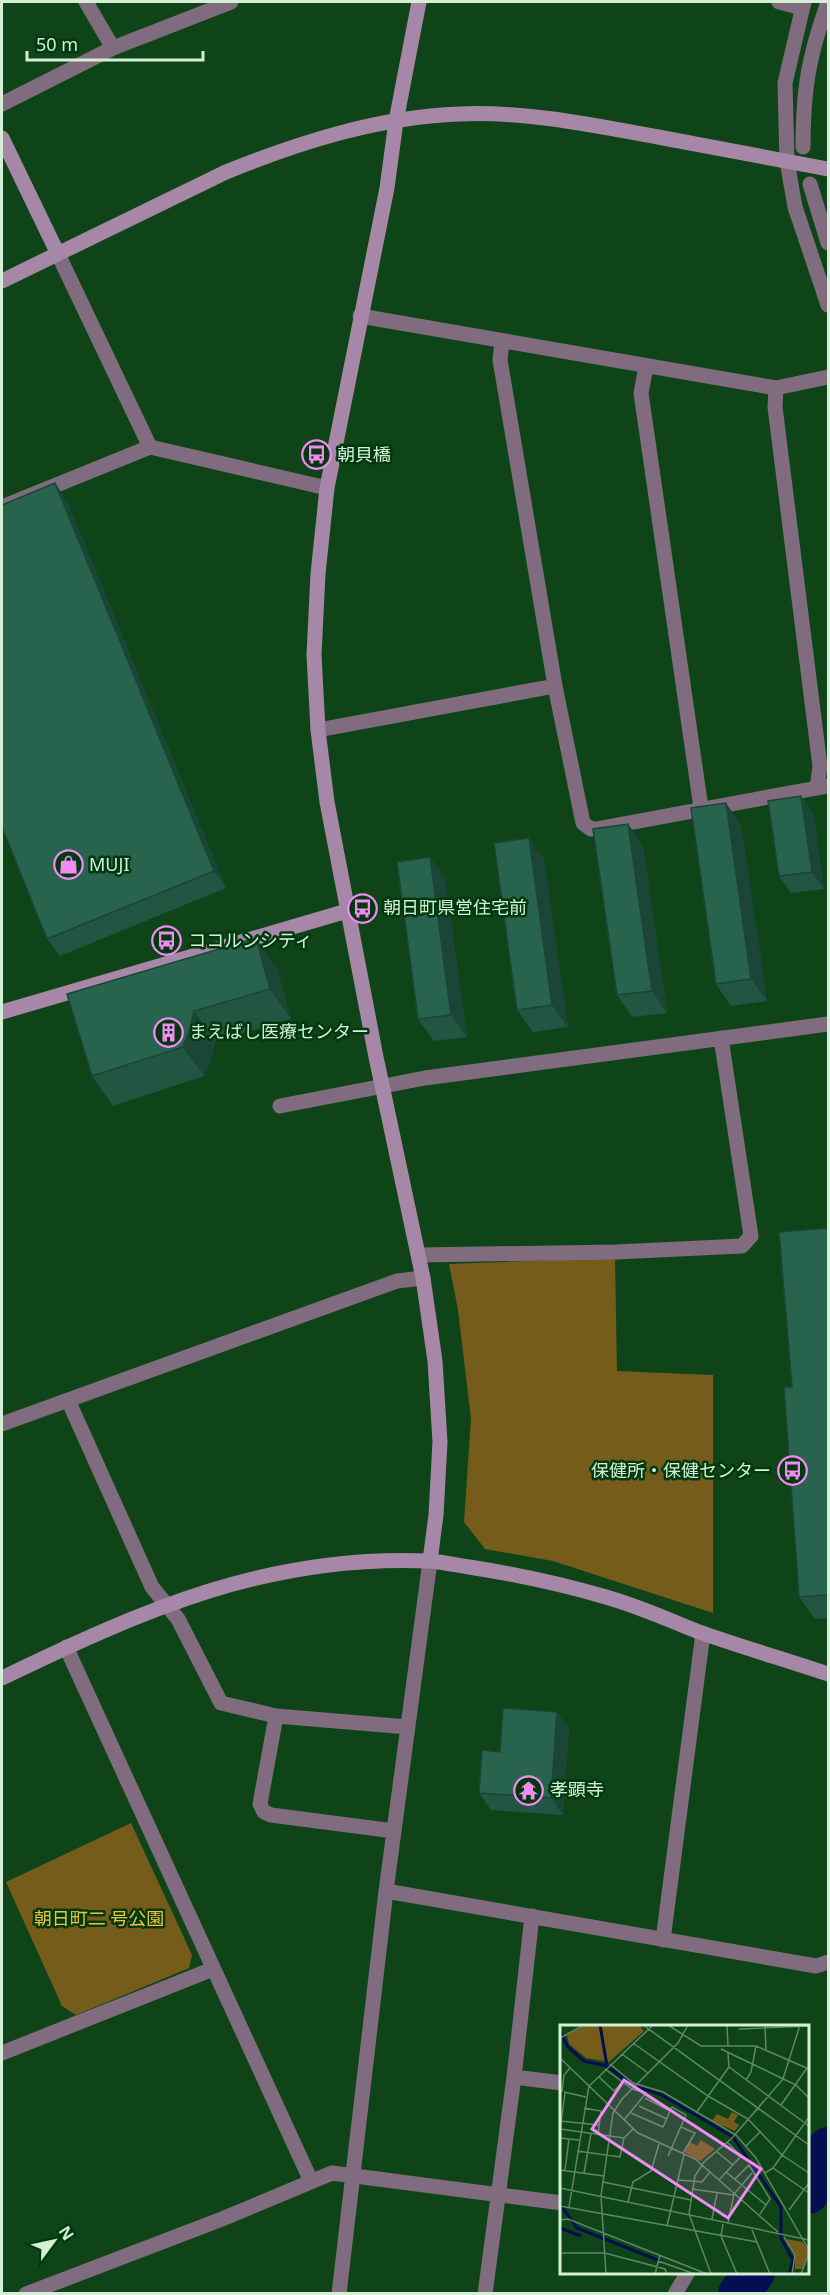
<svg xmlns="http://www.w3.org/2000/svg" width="830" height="2295" font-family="'Noto Sans','Noto Sans JP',sans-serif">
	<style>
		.green { fill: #755c1a }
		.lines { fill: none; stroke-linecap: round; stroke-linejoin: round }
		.river { stroke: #040e51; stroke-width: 42 }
		.street { stroke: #806b7f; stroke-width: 15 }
		.secondary { stroke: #a787a7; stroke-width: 15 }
		.wall { fill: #225542 }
		.shaded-wall { fill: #1b4536 }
		.building { fill: #27634d; stroke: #1b4536; stroke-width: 1.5 }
		.labels { text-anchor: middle; stroke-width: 5; stroke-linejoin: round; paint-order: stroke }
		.poi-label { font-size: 18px; fill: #d4efd5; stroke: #01390e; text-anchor: start }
		.park-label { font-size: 18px; fill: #f3c141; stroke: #01390e }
		.inset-river { fill: none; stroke: #040e51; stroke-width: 3 }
		.inset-road { fill: none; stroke: #5e8864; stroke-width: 1.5 }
		.view { fill: #f28af3; fill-opacity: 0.15; stroke: #f28af3; stroke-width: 3 }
		.inset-edge { fill: none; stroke: #d4efd5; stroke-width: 3 }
	</style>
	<rect width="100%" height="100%" fill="#0f4419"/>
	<!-- green -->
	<path class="green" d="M615,1258L617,1371L713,1375V1613L553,1561L485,1549L464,1522L471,1419L458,1310L449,1264Z
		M131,1823L192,1955L189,1968L76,2015L62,2006L6,1882Z"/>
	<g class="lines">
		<!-- river -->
		<path class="river" d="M808,2193L818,2176L828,2148
			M739,2294L754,2272"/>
		<!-- street -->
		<path class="street" d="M86,2L113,48
			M779,2L802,8
			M804,2L785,83L787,161L795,207L828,305
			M2,104L113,48L231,2
			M803,147C803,88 809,56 828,2
			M810,184L828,243
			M58,254L150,447L327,488
			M360,316L776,388L828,377
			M502,342L500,360L555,686L583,823L591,829H596L828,786
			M646,367L641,393L701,808
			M776,388L775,407L820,766L817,788
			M2,507L150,447
			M318,730L555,686
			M280,1106L425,1078L828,1024
			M419,1255L616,1252L742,1246L751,1236L721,1038
			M68,1400L152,1587L178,1619L221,1703L276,1716L408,1727
			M2,1424L397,1281L423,1278
			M430,1561L386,1891L816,1966L828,1962
			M66,1647L311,2181
			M276,1716L260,1804L264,1812L271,1815L394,1831
			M663,1940L703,1633
			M2,2053L213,1969
			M514,2077L562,2083
			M26,2294L222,2219L332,2173L562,2203
			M339,2294L386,1891
			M485,2294L514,2077L532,1916
			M675,2294L688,2272"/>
		<!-- secondary -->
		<path class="secondary" d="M419,2L396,121L387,188L327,488L318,574L314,655L318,730L327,802L376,1057L423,1278L435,1361L440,1442L436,1515L430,1561
			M2,138L58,254
			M2,281L226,172C300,142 379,117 459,114C526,111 593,125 658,137C715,148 772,158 828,169
			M2,1012L347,911
			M2,1678C143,1610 268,1554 429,1561C442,1562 456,1565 469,1567C515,1574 561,1584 606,1597C638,1606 669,1620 699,1632C742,1647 786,1660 828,1674"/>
	</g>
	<!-- wall -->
	<path class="wall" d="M67,501L226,888L60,956L47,939Z
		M801,796L813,813L824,889L791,893L779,876Z
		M628,824L643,846L667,1013L632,1017L617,995Z
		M741,825L767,1001L731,1006L716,984Z
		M529,838L544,860L568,1027L533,1032L517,1010Z
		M445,879L467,1037L434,1041L418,1019Z
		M277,968L291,1019L215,1041L211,1059L204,1076L113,1106L92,1076L67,994Z
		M828,1228V1618L815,1619L799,1597L792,1387Z
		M557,1712L569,1729L563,1815L491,1810L479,1793L500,1752Z"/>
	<!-- shaded-wall -->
	<path class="shaded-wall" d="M55,483L67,501L226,888L214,871Z
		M801,796L813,813L824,889L812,872Z
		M726,803L741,825L767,1001L751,979Z
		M628,824L643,846L667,1013L652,991Z
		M529,838L544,860L568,1027L552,1005Z
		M430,857L445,879L467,1037L451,1015Z
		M256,938L277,968L291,1019L270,989Z
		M194,1011L215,1041L211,1059L204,1076L183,1047Z
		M557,1712L569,1729L563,1815L551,1798Z"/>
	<!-- building -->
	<path class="building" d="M55,483L214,871L47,939L2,827V505Z
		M801,796L812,872L779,876L768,801Z
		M726,803L751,979L716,984L691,808Z
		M628,824L652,991L617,995L593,829Z
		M529,838L552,1005L517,1010L494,843Z
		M430,857L451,1015L418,1019L397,862Z
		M256,938L270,989L194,1011L190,1029L183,1047L92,1076L67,994Z
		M828,1228V1595L799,1597L784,1387H792L779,1232Z
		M503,1708L557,1712L551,1798L479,1793L482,1750L500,1752Z"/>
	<!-- icons -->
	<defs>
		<symbol id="bus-ring" viewBox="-11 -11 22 22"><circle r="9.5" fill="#01390e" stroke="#f28af3" stroke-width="1.5"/><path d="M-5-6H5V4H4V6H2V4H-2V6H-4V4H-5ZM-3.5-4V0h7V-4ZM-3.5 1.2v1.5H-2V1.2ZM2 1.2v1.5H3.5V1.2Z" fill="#f28af3"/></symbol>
		<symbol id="shop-ring" viewBox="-11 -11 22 22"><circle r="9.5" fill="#01390e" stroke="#f28af3" stroke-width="1.5"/><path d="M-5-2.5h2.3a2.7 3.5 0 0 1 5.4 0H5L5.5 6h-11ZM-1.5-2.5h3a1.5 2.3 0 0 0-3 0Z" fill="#f28af3"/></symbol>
		<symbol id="building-ring" viewBox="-11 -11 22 22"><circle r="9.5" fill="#01390e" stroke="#f28af3" stroke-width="1.5"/><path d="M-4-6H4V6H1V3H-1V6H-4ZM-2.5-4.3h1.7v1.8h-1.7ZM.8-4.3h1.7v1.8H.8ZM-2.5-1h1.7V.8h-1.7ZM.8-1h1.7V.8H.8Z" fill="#f28af3"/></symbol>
		<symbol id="temple-ring" viewBox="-11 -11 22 22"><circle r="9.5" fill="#01390e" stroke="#f28af3" stroke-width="1.5"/><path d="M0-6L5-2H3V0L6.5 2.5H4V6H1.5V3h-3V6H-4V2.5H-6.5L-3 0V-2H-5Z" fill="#f28af3"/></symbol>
	</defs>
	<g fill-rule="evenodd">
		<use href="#bus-ring" x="300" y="438" width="33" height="33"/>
		<use href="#shop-ring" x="52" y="848" width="33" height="33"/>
		<use href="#bus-ring" x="346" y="892" width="33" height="33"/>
		<use href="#bus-ring" x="150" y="924" width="33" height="33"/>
		<use href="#building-ring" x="152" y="1016" width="33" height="33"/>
		<use href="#bus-ring" x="776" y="1454" width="33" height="33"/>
		<use href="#temple-ring" x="512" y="1774" width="33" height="33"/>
	</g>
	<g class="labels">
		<!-- poi labels -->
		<g class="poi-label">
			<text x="337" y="461">朝貝橋</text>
			<text x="89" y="871">MUJI</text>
			<text x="383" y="914">朝日町県営住宅前</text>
			<text x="188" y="947">ココルンシティ</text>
			<text x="189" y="1038">まえばし医療センター</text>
			<text x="771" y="1477" text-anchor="end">保健所・保健センター</text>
			<text x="550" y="1796">孝顕寺</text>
		</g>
		<!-- park labels -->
		<g class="park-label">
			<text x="99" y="1925">朝日町二 号公園</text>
		</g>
	</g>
	<!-- overview -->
	<g transform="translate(560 2025)">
		<rect width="249" height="249" fill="#0f4419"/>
		<path d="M26,0H79L84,6L49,37L26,33L9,19L7,10ZM172,87L178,90L174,97L179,100L175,106L152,96L157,89L168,94ZM141,115L155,124L140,136L124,127L130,117L137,121ZM226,214L243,217L249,227L242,244H235V229Z" fill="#755c1a"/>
		<path class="inset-river" d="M40,0L47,41M0,7L8,22L24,36L47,41L72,60L102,70L173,112L221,182V213L233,235L229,249M1,180L17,203L100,236M0,203L21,211"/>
		<path class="inset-road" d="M83,0L249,120M108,0L141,21H196L249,44M167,0L168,21M205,0L206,24M179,4L249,1M0,13L24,0M73,18L148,71L188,94L222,130L249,148M161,24L236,60L249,73M62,29L88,48M0,33L78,108L135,134L159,155L181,131L167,117M50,39L73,58L103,67L176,110L196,133L249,225M169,42L249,101M45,44L72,64L86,68L64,95M39,52L54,66L63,57M186,55L191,47L196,21M2,67L4,50L10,43M4,67L26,72M85,73L110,86M221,80L247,43M79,81L107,94M24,83L41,86L38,109M71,88L103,102L112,82L126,90L108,131M136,88L169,42L168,28M0,96L39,100M121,102L135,108L123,128M0,104L64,113L73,104M0,105L5,68M0,113L19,115M186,121L201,106M17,126L60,132L64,113M156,126L173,140M213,143L249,168M0,145L44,151M5,145L9,114M166,147L206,180M24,148L31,109M205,148L213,143L249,92M175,154L189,140L210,174L200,189M118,155L142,157L150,147M159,155L218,207M43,157L131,175M0,163L249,215M132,164L174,170M68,177L73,157L91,146L99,119M0,181L197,217M9,182L29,61L93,0M229,185L249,158M152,194L157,168M0,195L8,194L147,249M168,198L174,169L192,148M163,199L161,211L177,249M107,201L124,129M192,205L210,249M224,212L235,230L232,249M0,228H45L105,244L107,249M98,236L135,249M46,249L41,171L53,88L62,74L118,18L128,0M95,249L100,230M151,249L129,189L135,151L144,137L172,113L223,54L240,0M241,249L249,228"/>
		<path class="view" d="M64,55L201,144L168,193L32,104Z"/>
		<rect width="249" height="249" class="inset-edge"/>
	</g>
	<!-- border -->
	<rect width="830" height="2295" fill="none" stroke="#d4efd5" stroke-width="6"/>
	<!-- north arrow -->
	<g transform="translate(54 2241) rotate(57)" stroke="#01390e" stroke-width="4.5" paint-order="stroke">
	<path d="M0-4.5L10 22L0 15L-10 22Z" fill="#d4efd5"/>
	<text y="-9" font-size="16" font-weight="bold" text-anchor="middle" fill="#d4efd5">N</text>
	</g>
	<!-- scale -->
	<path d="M27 51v9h176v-9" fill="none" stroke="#d4efd5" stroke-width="3"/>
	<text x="36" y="51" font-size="18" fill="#d4efd5" stroke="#01390e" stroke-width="4.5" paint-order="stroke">50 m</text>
</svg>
